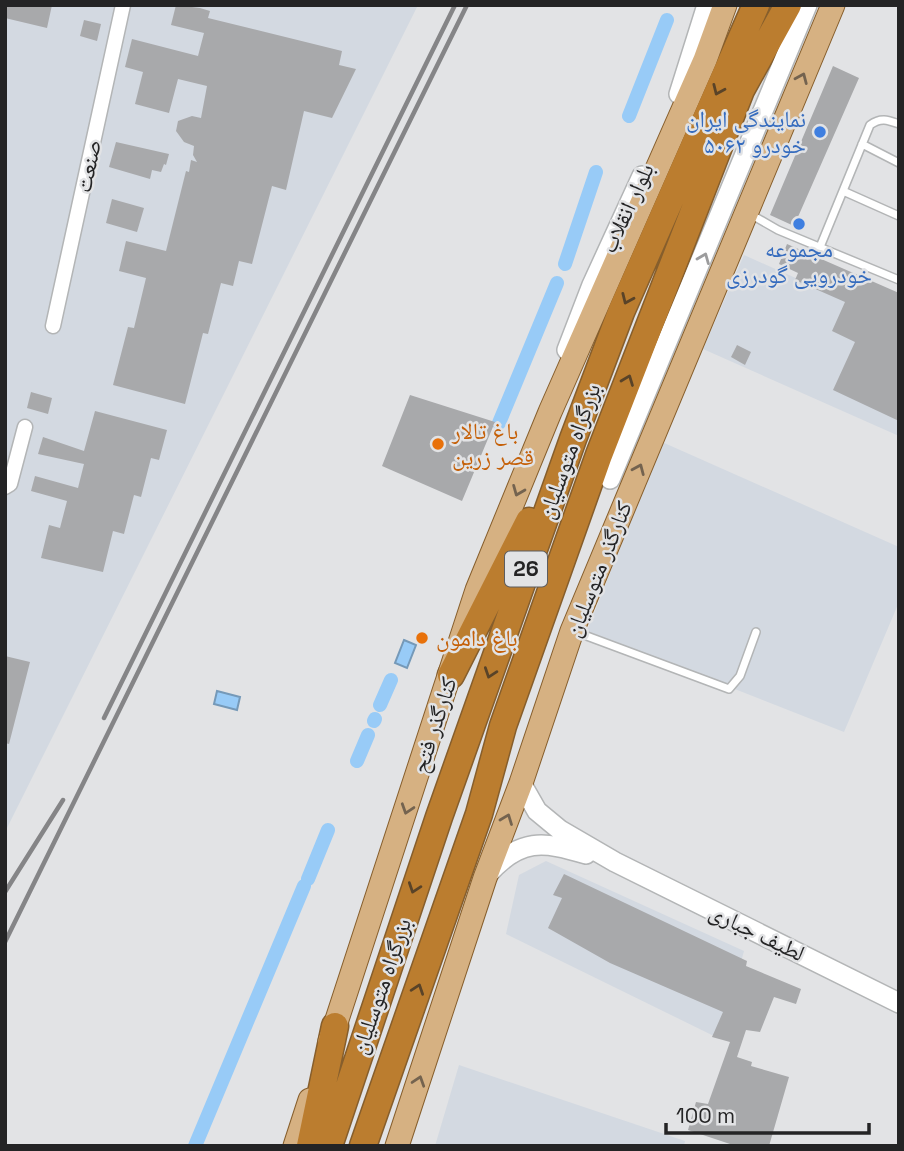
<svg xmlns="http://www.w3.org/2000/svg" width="904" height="1151" font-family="'Space Grotesk','Noto Naskh Arabic',sans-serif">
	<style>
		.built { fill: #d3d9e1 }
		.water { fill: #98cbf7; stroke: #7599b8; stroke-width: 2 }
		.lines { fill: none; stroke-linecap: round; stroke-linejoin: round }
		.canal { stroke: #98cbf7; stroke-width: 14 }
		.building { fill: #a8a9ab }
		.lane-casing { stroke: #b3b5b6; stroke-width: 10 }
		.street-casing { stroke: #b3b5b6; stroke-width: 17 }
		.secondary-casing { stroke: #b3b5b6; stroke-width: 22 }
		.primary-casing { stroke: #865e2c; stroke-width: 25 }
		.highway-casing { stroke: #865e2c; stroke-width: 29 }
		.lane { stroke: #fff; stroke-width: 7 }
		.street { stroke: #fff; stroke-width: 14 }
		.secondary { stroke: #fff; stroke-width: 19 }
		.primary { stroke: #d6b182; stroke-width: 23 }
		.highway { stroke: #bb7d2f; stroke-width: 26 }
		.rail { stroke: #858587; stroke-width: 4.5 }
		.oneway { stroke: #74634f }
		.oneway2 { stroke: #594328 }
		.oneway3 { stroke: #9c9c9d }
		.shop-dot { fill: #3f7fe0; stroke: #e2e3e5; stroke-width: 2.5 }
		.food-dot { fill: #e8710a; stroke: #e2e3e5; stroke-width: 2.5 }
		.labels { text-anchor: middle; stroke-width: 5; stroke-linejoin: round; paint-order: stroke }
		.shield { fill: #e2e3e5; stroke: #5d5d5f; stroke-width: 2 }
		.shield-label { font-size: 21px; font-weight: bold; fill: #242425 }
		.shop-label { font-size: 23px; fill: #366cbe; stroke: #e2e3e5; text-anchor: end }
		.street-label { font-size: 23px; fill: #242425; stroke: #e2e3e5 }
		.food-label { font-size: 23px; fill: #c56008; stroke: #e2e3e5; text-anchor: start }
	</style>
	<rect width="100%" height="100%" fill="#e2e3e5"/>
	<!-- built -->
	<path class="built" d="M5,5H418L5,832Z
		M744,255L899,324V436L703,349Z
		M662,442L899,547V602L844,732L587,631Z
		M546,861L744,951L720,1039L506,934L519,875Z
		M459,1065L685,1141L684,1146H435Z"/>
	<!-- water -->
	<path class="water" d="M404,640L416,645L407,668L395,663Z
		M217,691L240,697L237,710L214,704Z"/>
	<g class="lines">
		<!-- canal -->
		<path class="canal" d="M629,116L667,20
			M565,264L596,172
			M499,423L557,283
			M380,705L391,680
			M374,721L375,719
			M357,761L368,735
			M308,879L328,830
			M195,1146L304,886"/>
	</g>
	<!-- building -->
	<path class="building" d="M5,5H52L47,28L5,18Z
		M176,5L200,8L210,11L208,18L342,51L339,65L356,69L332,118L304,111L286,190L272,186L252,264L239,261L233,286L221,283L208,334L203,333L185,404L113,385L128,327L134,328L146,278L119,271L126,241L166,251L186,171L189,172L191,160L197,162L193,155L194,146L184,142L176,131L178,121L192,116L201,118L207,86L178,79L169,113L135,104L143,72L125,67L132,39L198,56L204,33L171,25Z
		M84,20L101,24L97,41L80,36Z
		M833,66L859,78L794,226L770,215Z
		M116,142L169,154L166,165L164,164L161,172L152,170L150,179L109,167Z
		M112,199L144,208L137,232L106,223Z
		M787,244L899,293V421L833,390L855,342L832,331L845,302L795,280L798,273L779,264Z
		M737,345L751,352L745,365L731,357Z
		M31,392L52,398L48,414L27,408Z
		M410,395L495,422L462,501L382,466Z
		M95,411L167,430L159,460L151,458L141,497L134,495L124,534L113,531L103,572L41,558L49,525L60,528L67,501L31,491L35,476L78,488L84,464L38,454L43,437L84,451Z
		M5,656L30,662L9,744L5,743Z
		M564,874L747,961L746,966L801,989L796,1004L774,997L760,1032L746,1030L737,1057L752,1062L751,1066L789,1077L769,1146H736L688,1130L696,1102L708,1104L730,1042L712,1037L723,1012L610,963L548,928L562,898L553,895Z"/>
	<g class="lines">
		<defs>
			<path id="lane" d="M862,144L899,163
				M843,191L899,216
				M750,214L778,230L899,280
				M820,247L870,125C881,117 888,120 899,124
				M576,632L729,689L740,676L756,632"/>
			<path id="street" d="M53,326L123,5
				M5,487L10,484L25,427"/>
			<path id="secondary" d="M679,94L707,5
				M567,350L592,285L642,176
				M610,479L807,5
				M521,783L537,811L560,830L615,862L899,1003
				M488,874C520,838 543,841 586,854"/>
			<path id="primary" d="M330,1041L477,590L550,412L705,60L725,5
				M295,1146L310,1100
				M397,1146L485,878L521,783L572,631L833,5"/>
			<path id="highway" d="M451,675L529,521
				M310,1146L335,1026
				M329,1146L439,817L573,439L621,312L756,5
				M363,1146L479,814L503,726L599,455L741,90L788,5"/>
		</defs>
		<!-- lane casing -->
		<use href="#lane" class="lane-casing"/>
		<!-- street casing -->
		<use href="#street" class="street-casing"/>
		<!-- secondary casing -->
		<use href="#secondary" class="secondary-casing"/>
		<!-- primary casing -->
		<use href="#primary" class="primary-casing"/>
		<!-- highway casing -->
		<use href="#highway" class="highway-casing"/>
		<!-- lane -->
		<use href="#lane" class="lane"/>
		<!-- street -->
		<use href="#street" class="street"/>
		<!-- secondary -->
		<use href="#secondary" class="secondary"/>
		<!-- primary -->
		<use href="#primary" class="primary"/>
		<!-- highway -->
		<use href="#highway" class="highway"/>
		<!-- rail -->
		<path class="rail" d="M104,718L455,5
			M5,892L63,800
			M5,942L467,5"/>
	</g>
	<!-- one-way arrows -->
	<defs><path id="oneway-chevron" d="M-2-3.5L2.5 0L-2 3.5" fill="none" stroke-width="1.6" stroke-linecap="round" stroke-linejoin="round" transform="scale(1.75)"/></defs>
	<g class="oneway">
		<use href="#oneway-chevron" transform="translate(802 78) rotate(-67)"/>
		<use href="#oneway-chevron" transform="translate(639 469) rotate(-67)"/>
		<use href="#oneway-chevron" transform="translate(518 491) rotate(112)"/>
		<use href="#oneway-chevron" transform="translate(407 809) rotate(108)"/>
		<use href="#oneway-chevron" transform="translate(507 819) rotate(-69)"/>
		<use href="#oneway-chevron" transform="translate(419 1081) rotate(-72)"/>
	</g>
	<g class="oneway2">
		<use href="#oneway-chevron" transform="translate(718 90) rotate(114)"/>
		<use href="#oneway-chevron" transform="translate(627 299) rotate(114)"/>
		<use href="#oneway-chevron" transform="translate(628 380) rotate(-69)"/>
		<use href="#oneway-chevron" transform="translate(490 673) rotate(109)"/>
		<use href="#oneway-chevron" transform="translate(414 888) rotate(109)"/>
		<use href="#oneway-chevron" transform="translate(418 989) rotate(-71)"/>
	</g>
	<use class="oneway3" href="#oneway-chevron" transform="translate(704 258) rotate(-68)"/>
	<!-- markers -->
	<g class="shop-dot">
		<circle cx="820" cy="132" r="7"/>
		<circle cx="799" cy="224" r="7"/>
	</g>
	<g class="food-dot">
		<circle cx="438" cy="444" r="7"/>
		<circle cx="422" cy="638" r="7"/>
	</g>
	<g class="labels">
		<!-- shield labels -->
		<rect class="shield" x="505" y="551.5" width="42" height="35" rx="5"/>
		<g class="shield-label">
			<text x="526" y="576">26</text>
		</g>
		<!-- shop labels -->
		<g class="shop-label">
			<text x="806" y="127">نمایندگی ایران<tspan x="806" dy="26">خودرو ۵۰۶۲</tspan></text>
			<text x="799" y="257" text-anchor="middle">مجموعه<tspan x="799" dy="26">خودرویی گودرزی</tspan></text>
		</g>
		<!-- street labels -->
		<g class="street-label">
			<text transform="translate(88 166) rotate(-78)" y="8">صنعت</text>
			<text transform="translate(627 208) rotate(-65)" y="8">بلوار انقلاب</text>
			<text transform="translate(569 451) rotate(-70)" y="8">بزرگراه متوسلیان</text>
			<text transform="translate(598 569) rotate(-68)" y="8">کنارگذر متوسلیان</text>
			<text transform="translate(434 725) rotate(-72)" y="8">کنارگذر فتح</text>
			<text transform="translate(757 932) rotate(26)" y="8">لطیف جباری</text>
			<text transform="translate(381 986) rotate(-71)" y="8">بزرگراه متوسلیان</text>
		</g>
		<!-- food labels -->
		<g class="food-label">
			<text x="452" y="439">باغ تالار<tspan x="452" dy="26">قصر زرین</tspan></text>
			<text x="436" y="646">باغ دامون</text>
		</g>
	</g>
	<!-- border -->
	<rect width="904" height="1151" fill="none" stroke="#242425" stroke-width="14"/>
	<!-- scale -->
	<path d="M666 1123v10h203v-10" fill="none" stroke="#242425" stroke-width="3.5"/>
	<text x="676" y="1123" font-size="21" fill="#242425" stroke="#e2e3e5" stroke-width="5" paint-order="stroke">100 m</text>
</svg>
